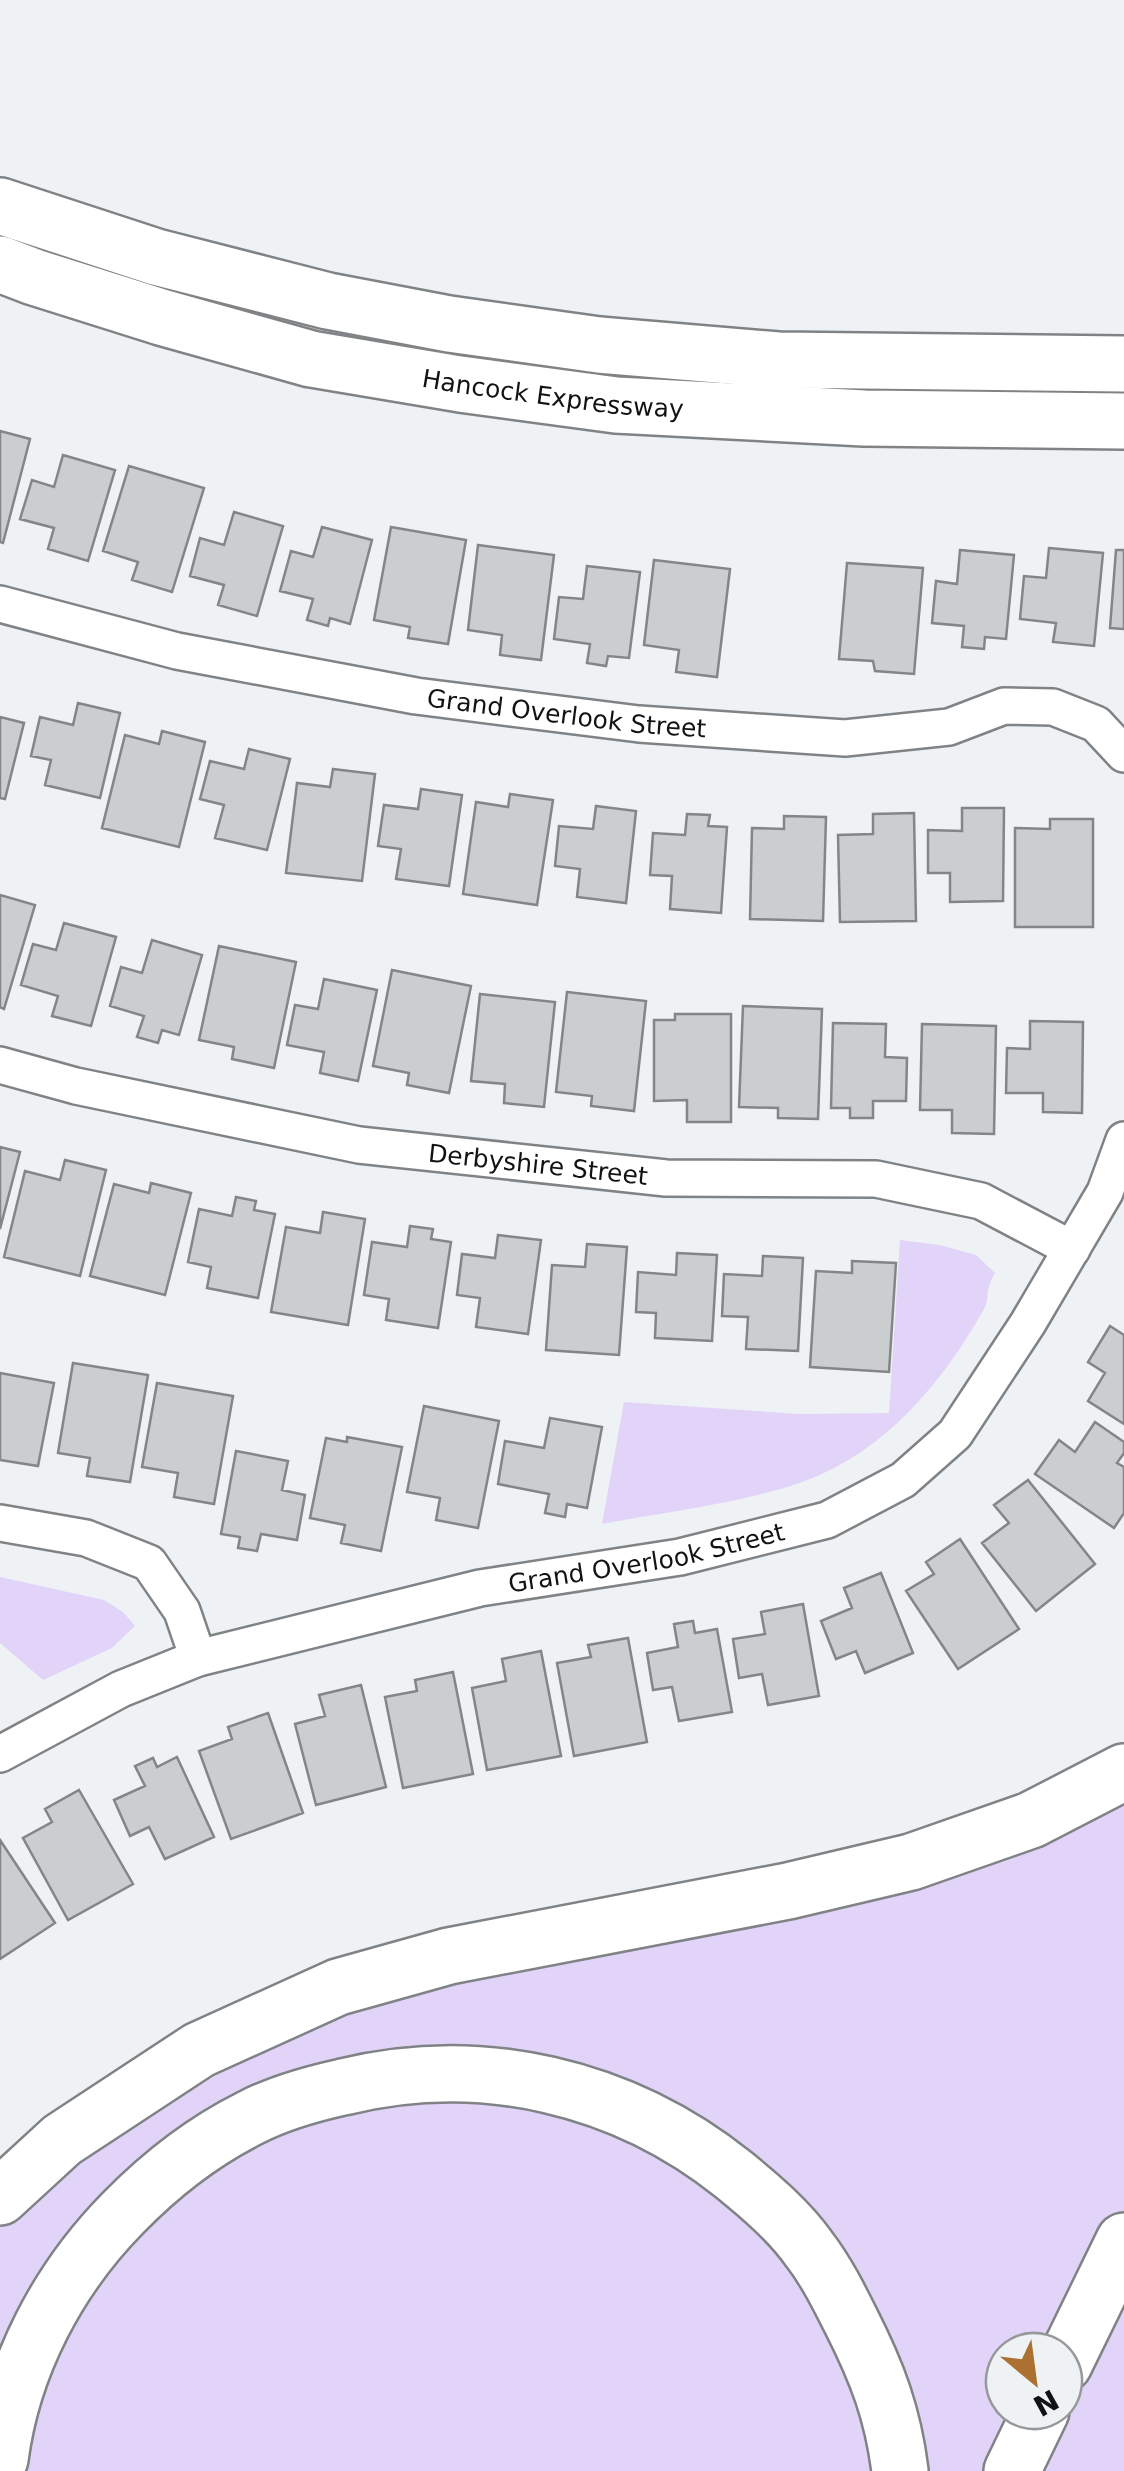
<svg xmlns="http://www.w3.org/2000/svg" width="1124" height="2471" font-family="'DejaVu Sans',sans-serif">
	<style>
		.green { fill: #e2d4f9; fill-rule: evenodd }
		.building { fill: #cacece; stroke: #828686; stroke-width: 2.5 }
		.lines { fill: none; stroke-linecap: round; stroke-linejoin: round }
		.minor-casing { stroke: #808385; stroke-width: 40 }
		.primary-casing { stroke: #808385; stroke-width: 60 }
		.motorway-casing { stroke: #808385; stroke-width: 60 }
		.minor { stroke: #fff; stroke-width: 35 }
		.primary { stroke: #fff; stroke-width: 55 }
		.motorway { stroke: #fff; stroke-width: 55 }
		.labels { text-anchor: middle; stroke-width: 8; stroke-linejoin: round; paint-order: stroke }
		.street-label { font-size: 25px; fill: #111213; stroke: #eff2f4 }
	</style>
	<rect width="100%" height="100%" fill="#eff2f4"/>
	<!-- green -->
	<path class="green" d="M900,1240L940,1245L976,1255L995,1273C994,1275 989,1284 989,1287C986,1295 989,1301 984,1309C943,1382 886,1451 805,1481C745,1503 666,1512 602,1524L624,1402L800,1414L889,1413Z
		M0,1577L104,1600L123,1612L135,1626L112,1648L43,1680L0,1643Z
		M1124,1771V2471H0V2207L199,2050L788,1891ZM1004,2351H1064V2411H1004Z"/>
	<!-- building -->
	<path class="building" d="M0,431L30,439L3,543L0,542Z
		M63,455L115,470L88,561L48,549L54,528L20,519L32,480L54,487Z
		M129,466L204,488L172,592L132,580L138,562L103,551Z
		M234,512L283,526L257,616L218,605L224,585L190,576L200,538L224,545Z
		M322,527L372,540L350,624L330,618L328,626L307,620L313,599L280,591L291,551L313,557Z
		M391,527L466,540L448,644L408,638L410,627L374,620Z
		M478,545L554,555L541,660L500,655L502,635L468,630Z
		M1049,548L1103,553L1094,646L1053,642L1056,623L1020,619L1024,576L1046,578Z
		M960,550L1014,555L1006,639L985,637L984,649L962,647L964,626L932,623L936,581L957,584Z
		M1116,550H1124V629L1110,628Z
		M654,560L730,569L717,677L676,672L679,650L644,645Z
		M847,563L923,568L914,674L875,671L873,661L839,659Z
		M587,566L640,572L629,658L608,656L606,666L587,663L590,644L554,639L559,597L583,599Z
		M78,703L120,713L100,798L45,785L51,760L31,756L40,717L73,725Z
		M0,717L24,723L5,799L0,798Z
		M162,731L205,742L179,847L102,828L125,735L159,744Z
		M249,749L290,759L267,850L215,838L224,805L200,799L210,761L244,769Z
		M333,769L375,774L362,881L286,873L297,783L330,787Z
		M421,789L462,795L449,886L396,879L401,849L378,846L384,805L418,809Z
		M510,794L553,800L537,905L463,894L476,802L508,807Z
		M596,806L636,811L626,903L577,897L580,869L555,866L559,826L593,829Z
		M962,808H1004L1003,901L950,902V873H928V830L962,831Z
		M914,813L916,921L840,922L838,835L873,834V814Z
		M687,814L710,815L708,826L727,827L721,913L670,909L672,876L650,875L653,833L685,835Z
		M784,816L826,817L823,921L750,919L752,828L784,829Z
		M1050,819H1093V927H1015V828L1050,829Z
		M0,895L35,905L4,1009L0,1007Z
		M64,923L116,937L91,1026L52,1016L58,996L21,985L33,944L56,950Z
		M152,940L202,955L179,1035L162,1030L158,1043L137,1037L144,1016L110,1006L121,967L142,973Z
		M219,946L296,962L274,1068L232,1059L234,1047L199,1040Z
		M392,970L471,986L449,1093L407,1085L409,1073L373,1066Z
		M324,979L377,990L358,1081L320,1073L324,1052L287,1045L295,1005L318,1009Z
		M567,992L646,1001L634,1111L591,1106L592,1096L556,1092Z
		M480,994L555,1002L544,1107L504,1103L505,1084L471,1081Z
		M743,1006L822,1009L818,1119L778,1118V1108L739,1107Z
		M675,1014H731V1122H687V1100L654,1101V1020H675Z
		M1030,1021L1083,1022L1082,1113L1043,1112V1093H1006L1007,1048L1030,1049Z
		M833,1023L886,1024L885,1057L907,1058L906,1101H873V1118H850V1108H831Z
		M922,1024L996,1026L994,1134L952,1133V1110H920Z
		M0,1147L20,1152L0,1229Z
		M65,1160L106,1170L80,1276L4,1257L25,1171L60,1180Z
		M151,1183L191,1193L165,1295L90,1276L114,1184L149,1193Z
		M236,1197L256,1201L254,1210L275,1214L258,1298L207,1288L211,1267L188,1262L199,1209L232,1216Z
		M323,1212L365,1219L348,1325L271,1312L286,1227L320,1233Z
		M410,1226L433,1229L431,1239L451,1242L438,1328L386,1320L389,1299L364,1295L372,1242L407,1247Z
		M498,1235L541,1240L528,1334L476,1327L480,1298L457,1295L462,1254L495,1258Z
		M587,1244L627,1247L619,1355L546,1350L552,1265L585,1267Z
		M677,1253L717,1255L712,1341L655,1338L656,1313L636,1312L638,1272L676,1275Z
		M763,1256L803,1258L798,1351L746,1349L748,1317L722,1316L724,1274L762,1276Z
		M852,1261L896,1263L889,1372L810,1367L816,1271L852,1273Z
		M1110,1326L1124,1335V1424L1088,1401L1105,1373L1088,1362Z
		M73,1363L148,1375L130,1482L87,1476L90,1458L58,1453Z
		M0,1373L54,1383L38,1466L0,1460Z
		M157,1383L233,1396L214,1504L174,1497L178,1473L142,1467Z
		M424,1406L499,1421L478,1528L436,1520L440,1498L407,1492Z
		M550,1418L602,1427L587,1508L567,1504L565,1517L545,1513L549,1494L498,1484L505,1441L544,1448Z
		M1095,1422L1124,1442V1453L1117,1463L1124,1467V1513L1114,1528L1035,1474L1059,1440L1075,1452Z
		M347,1437L402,1447L381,1551L341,1543L345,1525L310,1518L326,1438L347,1442Z
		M236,1451L288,1461L282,1490L305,1495L297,1540L261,1534L257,1551L238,1548L240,1537L221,1534Z
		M1028,1480L1095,1564L1036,1611L982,1543L1009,1523L994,1505Z
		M960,1539L1019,1629L958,1669L906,1591L934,1574L926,1562Z
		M881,1573L913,1653L865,1673L856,1651L836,1659L821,1621L852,1608L844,1588Z
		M803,1604L819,1696L768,1705L762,1674L739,1678L733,1639L765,1634L761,1612Z
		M693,1621L695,1633L717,1629L732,1712L679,1721L672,1687L653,1690L647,1653L678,1647L674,1624Z
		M628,1638L647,1742L574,1756L557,1663L591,1657L588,1645Z
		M541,1651L561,1756L487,1770L472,1688L506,1681L502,1659Z
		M453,1672L473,1774L403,1788L385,1697L417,1691L415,1680Z
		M361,1685L386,1787L316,1805L295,1724L325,1716L319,1695Z
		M268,1713L303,1813L231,1839L199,1751L232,1739L228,1727Z
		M177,1757L214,1837L165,1859L149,1827L130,1836L114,1800L145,1786L135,1766L153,1758L157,1767Z
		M79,1790L133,1884L68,1920L23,1838L52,1822L45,1809Z
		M0,1840L55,1923L0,1959Z"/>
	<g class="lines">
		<defs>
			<g id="minor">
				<path id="s1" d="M0,604L177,651L416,696L639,724L845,738L949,727L1004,706L1053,707L1096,724L1124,754"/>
				<path id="s2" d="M0,1065L76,1086L359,1145L666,1178L876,1179L981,1201L1072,1249"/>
				<path d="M0,1523L86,1538L149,1563L182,1611L198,1658"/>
				<path id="s3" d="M0,1754L121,1689L198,1658L480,1588L680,1557L827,1520L903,1480L955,1434L1028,1323L1105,1192L1124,1140"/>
			</g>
			<g id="primary">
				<path d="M0,206L156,257L328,301L449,324L599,345L778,360L1124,364"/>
				<path id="s4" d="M0,264L34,277L161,317L311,359L460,384L616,405L864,418L1124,421"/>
			</g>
			<path id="motorway" d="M0,2197L62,2140L199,2050L338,1987L449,1956L788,1891L911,1862L1031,1820L1124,1772
				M1064,2364L1124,2241
				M0,2459C12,2366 58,2279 123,2213C160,2175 202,2142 250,2118C279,2103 311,2094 343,2087C481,2053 623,2086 734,2175C761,2197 789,2221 809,2249C826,2271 839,2297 851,2321C877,2372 893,2414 900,2471
				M1012,2471L1041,2411"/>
		</defs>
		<!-- minor casing -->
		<use href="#minor" class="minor-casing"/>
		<!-- primary casing -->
		<use href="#primary" class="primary-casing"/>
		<!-- motorway casing -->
		<use href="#motorway" class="motorway-casing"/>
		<!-- minor -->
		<use href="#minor" class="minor"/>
		<!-- primary -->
		<use href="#primary" class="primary"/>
		<!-- motorway -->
		<use href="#motorway" class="motorway"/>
	</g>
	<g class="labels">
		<!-- street labels -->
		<g class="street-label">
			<text dy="9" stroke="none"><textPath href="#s4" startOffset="570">Hancock Expressway</textPath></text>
			<text dy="9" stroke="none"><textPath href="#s1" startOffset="578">Grand Overlook Street</textPath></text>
			<text dy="9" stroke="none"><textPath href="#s2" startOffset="548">Derbyshire Street</textPath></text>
			<text dy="9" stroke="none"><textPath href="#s3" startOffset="680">Grand Overlook Street</textPath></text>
		</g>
	</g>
	<!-- north arrow -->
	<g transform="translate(1034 2381) rotate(151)"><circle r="48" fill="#eff2f4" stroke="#96989a" stroke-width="2.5"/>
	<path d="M0-8L18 38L0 25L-18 38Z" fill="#ab7130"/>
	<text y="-15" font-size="28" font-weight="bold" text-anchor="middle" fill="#111213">N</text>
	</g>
</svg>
